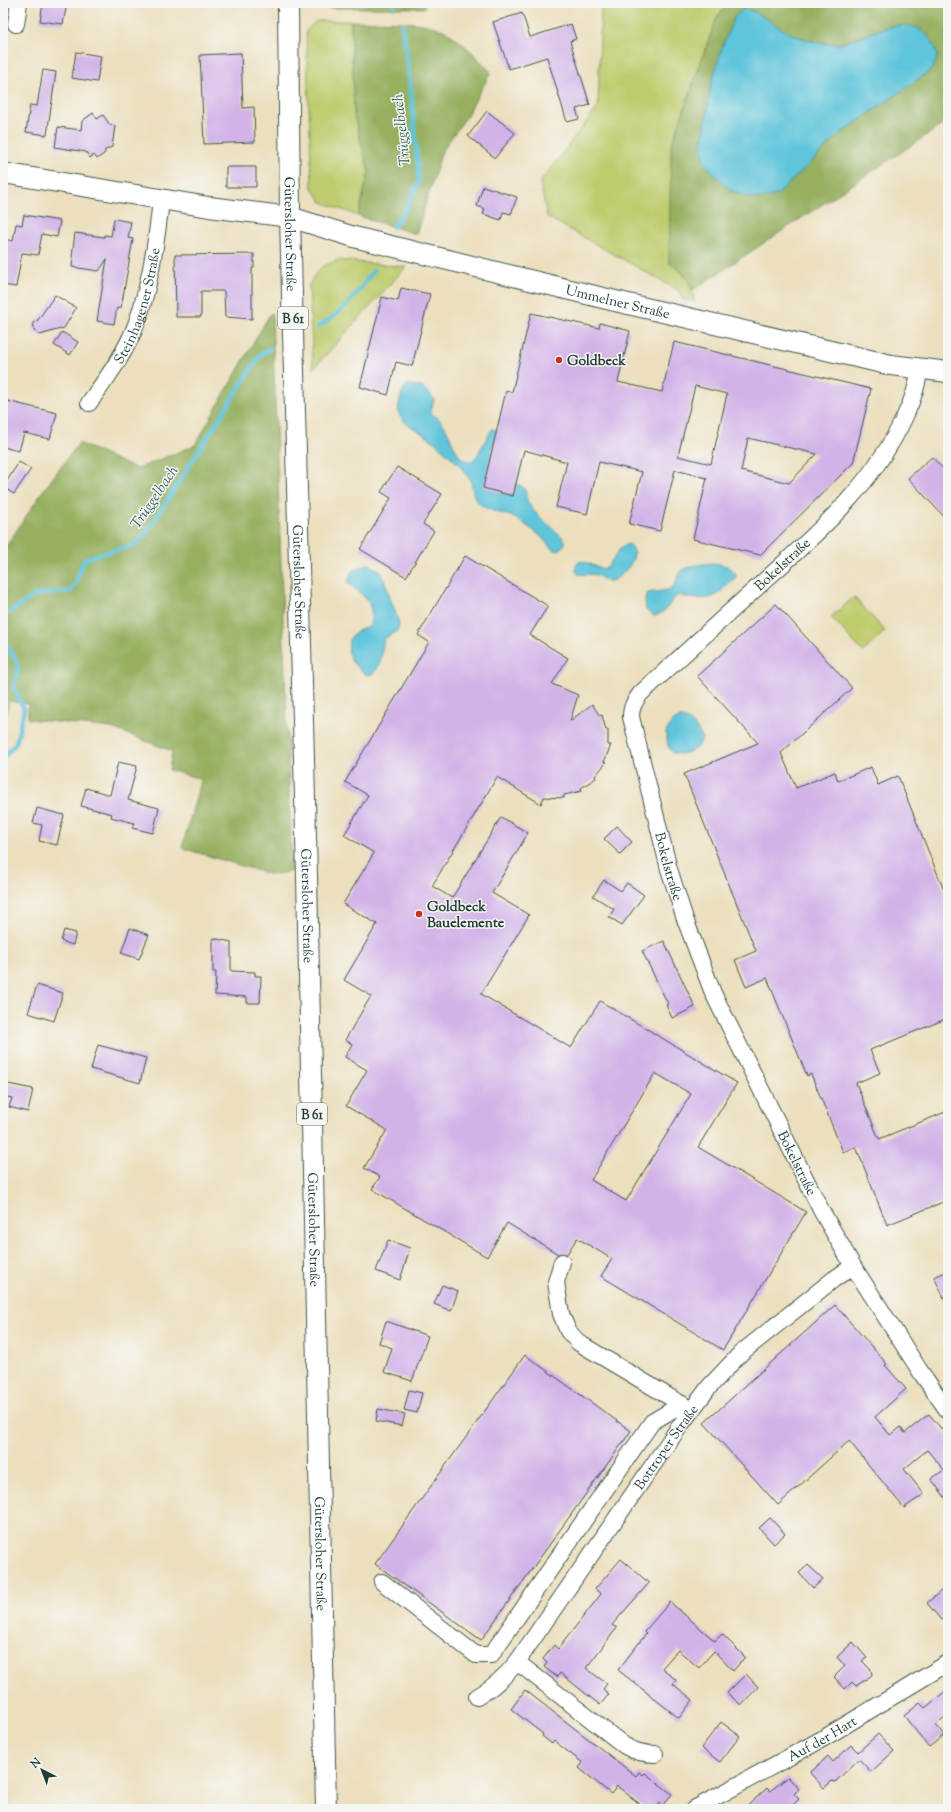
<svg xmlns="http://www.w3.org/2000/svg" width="951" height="1812" font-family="'Sorts Mill Goudy',serif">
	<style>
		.green { fill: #becc6d; stroke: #6e8450 }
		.forest { fill: #96b060; stroke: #5a764a; fill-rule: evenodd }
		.water { fill: #5ec5db; stroke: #3e8188 }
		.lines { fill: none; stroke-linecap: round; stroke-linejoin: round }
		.stream { stroke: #5ec5db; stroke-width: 4.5 }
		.building { fill: #d2b3e8; fill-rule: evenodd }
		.minor-casing { stroke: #3e5549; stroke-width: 18 }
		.major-casing { stroke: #3e5549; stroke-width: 22 }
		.minor { stroke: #fff; stroke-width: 16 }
		.major { stroke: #fff; stroke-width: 20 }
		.poi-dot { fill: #c8321e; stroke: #f6f6f2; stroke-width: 1.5 }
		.labels { text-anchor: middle; stroke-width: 3; stroke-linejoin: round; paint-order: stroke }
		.shield { fill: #f6f6f2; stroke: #60746d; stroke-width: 1 }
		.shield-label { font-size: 13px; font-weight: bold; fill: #1f3d34 }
		.street-label { font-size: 14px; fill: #1f3d34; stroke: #f6f6f2 }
		.poi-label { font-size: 14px; font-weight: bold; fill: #1f3d34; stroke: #f6f6f2; text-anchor: start }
		.water-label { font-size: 15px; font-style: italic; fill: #2f5f5e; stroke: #f6f6f2 }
	</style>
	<rect width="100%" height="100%" fill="#f6f6f2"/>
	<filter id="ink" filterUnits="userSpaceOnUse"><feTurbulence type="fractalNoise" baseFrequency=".025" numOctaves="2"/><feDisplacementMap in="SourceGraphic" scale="8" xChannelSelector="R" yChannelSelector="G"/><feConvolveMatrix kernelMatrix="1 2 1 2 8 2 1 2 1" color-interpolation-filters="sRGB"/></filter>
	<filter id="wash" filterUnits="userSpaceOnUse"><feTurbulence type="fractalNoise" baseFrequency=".012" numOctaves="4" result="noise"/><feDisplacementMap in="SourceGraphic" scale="16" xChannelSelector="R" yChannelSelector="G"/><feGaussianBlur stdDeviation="0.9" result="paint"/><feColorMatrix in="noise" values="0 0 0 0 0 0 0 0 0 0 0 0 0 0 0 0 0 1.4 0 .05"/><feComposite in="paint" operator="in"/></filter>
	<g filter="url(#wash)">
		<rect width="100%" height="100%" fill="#ecdfbe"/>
		<!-- green -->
		<path class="green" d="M601,3H729L717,17L671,146L679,270C689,278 692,289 695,302L682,299L681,293L676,289L547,217L540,182L598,107Z
			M316,21H351L354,115L369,172L358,216L322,202L312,188L306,31Z
			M338,260L406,267L313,369L309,286C316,269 322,266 338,260Z
			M854,597L885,631L863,652L831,617Z
			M3,700L9,701L3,733Z"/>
		<!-- forest -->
		<path class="forest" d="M313,3H424V8H319Z
			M728,3H948V121L693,290L683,273L669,263L671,146L717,17ZM751,10L787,33L812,41L837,44L885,28L936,61L930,71L840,134L777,195L702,145L711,85L721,50L734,18Z
			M351,21C378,22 423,19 445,31C463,41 477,58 491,72L466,117L442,151L416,234L358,216L369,172L354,115Z
			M272,313L292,871L272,875L182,848L201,779L169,770L172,751L112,728L28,719V704L3,700V551L43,491L79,443L137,469L195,445L270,314Z"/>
		<!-- water -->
		<path class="water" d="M743,9C759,11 772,24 786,31C793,35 804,39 812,41C819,43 832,45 839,44C868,37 913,6 933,44C940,56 937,60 930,71L840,134L777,195L760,199L745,196L730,190L704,163L702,145L711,85L721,50L734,18Z
			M408,384L424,388L434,399L430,414C455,421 451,471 475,459L492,429L497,430L483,488L513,496L516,484C530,488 523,494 529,504C538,519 554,527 565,540V544L558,551C549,548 545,540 538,534C531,528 522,523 515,518C504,513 490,512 481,505C471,497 474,490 470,480C462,465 445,452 432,440C424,433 402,424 399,414C397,407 402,388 408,384Z
			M629,544C644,555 621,578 611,581C604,582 602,577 597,575C591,574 584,575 578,574L575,569L577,563L582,561L603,569C615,564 616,546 629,544Z
			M715,563L727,566L736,574V577C729,582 724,589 718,594C708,602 688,598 678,595C667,603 669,612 654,616L646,610L645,601L646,594C654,590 664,593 671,588C676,585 677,577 681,572C689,564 705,564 715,563Z
			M369,564L381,571L399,623L397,632L384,638C381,650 383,674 367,675C351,663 347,659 349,639L358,631L370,625C375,603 364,595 348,583L351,572Z
			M679,718C690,717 699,729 702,739C698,750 685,756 673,753L668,746L666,732L673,721Z"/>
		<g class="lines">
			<!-- stream -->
			<path class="stream" d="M393,3L394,6
				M393,227L405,210L419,181L411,90L402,24
				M318,327C345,311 356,295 374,270
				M3,619L5,615L35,595L71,591C79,581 78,568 86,558L135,545L145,535L260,355L270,349
				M3,640C16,658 23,665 13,687L24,709L16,743L3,758"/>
		</g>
		<g id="blocks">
			<!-- building -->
			<path class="building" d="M43,3H67L63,24L40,21Z
				M522,13L530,37L571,24L576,39L570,41L590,105L576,109L579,119L567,122L547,57L509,69L493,22Z
				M76,52L101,56L97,82L72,78Z
				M241,53L243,108L254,107L255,142L204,144L200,55Z
				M43,70L56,72L47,135L26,132L30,105L37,106Z
				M487,111L515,133L495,158L468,136Z
				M93,113L97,119L103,115L110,125L115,126L112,147L105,150V153L97,159L94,155L90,158L86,152L55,147L58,127L81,130L82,121Z
				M226,167H256V187H226Z
				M483,186L517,197L511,214L503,212L501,220L483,214L485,209L477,206Z
				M24,215L60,221L57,237L42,234L38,255L22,253L16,287L3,285V239L13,241L16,224L22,225Z
				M114,219L131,222L128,238L133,239L121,308H117L114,324L97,321L107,259L99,271L72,267L73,257H72L75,233L104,237V235L111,236Z
				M254,254V268H252V319L225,317L224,291H201V317H176L175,255Z
				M401,288L430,294L412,366L396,362L388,395L360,387L382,297L398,301Z
				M55,295L76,308L64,328L40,335L35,332L33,323L38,320Z
				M531,313L599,328L600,323L630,331L618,382L662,392L674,342L871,389L853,463L760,555L693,539L707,478L675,470L660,531L629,524L642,472L599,462L587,514L556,507L567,462L524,450L513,496L483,488L506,391L512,392ZM695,386L727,394L711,464L678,456ZM748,438L782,446L817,454L789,483L741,471Z
				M62,332L78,342L70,355L54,345Z
				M3,400L57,413L50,439L24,433L19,451L3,447Z
				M932,457L948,474V521L908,478Z
				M19,462L31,469L14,494L3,487Z
				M397,467L442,494L423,524L434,531L406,577L360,549L391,498L381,492Z
				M465,556L548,606L530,635L568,658L552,684L578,695L570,721L592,704L600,716L602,715L606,730L608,729V745H611L604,762L606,763L595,776L596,778L581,788L582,791L564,795V798L544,797L541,804L497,777L432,886L452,898L501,817L528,833L492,893L529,915L481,994L571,1048L600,1001L737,1083L698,1147L806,1212L723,1350L601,1276L612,1259L577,1238L567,1254H558L507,1223L487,1257L372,1189L380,1177L364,1168L387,1130L346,1106L367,1070L345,1057L352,1044L345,1040L371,996L344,980L377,924L343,904L374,853L344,835L368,795L345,782L429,642L418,635ZM655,1073L691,1094L626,1201L591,1180Z
				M776,604L852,688L781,753L796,788L835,772L838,781L871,767L878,785L898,776L948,900V1018L870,1050L880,1073L856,1083L879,1139L948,1111V1200L887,1225L856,1147L843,1152L811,1074L807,1076L767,978L746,987L735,960L756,951L684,774L758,743L697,676Z
				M118,762L137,766L128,800L159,808L153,833L132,828L134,823L111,817L112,814L81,806L86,788L110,795Z
				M37,808L64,815L57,845L39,841L42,825L33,823Z
				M617,826L632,842L620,854L604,839Z
				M604,880L621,891L627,883L644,895L622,925L609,917L614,909L593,896Z
				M130,928L149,935L139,959L121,953Z
				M64,930L76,933L73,945L61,941Z
				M213,938L231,942V971L255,972V976H261L260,1003H247V997L215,995L216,972H213Z
				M664,941L695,1007L672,1018L666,1005L668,1004L642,951Z
				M37,985L63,993L54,1021L28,1013Z
				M98,1045L146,1058L140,1083L91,1069Z
				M3,1083L33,1089L28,1112L9,1107L12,1098L3,1096Z
				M388,1240L410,1248L400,1280L376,1271Z
				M948,1271V1306L934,1277Z
				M442,1285L458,1291L451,1311L434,1304Z
				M835,1305L887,1364L885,1365L906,1389L875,1417L890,1435L900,1427L905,1433L929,1414L948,1437V1501L931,1479L944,1470L927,1450L904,1469L924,1494L904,1508L849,1441L778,1505L704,1423Z
				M386,1321L428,1336L412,1381L384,1372L392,1348L379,1343Z
				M525,1355L631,1431L481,1640L375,1564Z
				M409,1390L422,1393L417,1413L404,1410Z
				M378,1409L405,1414L402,1426L376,1421Z
				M770,1518L785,1534L774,1544L759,1528Z
				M621,1559L649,1583L612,1625L617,1628L586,1668L607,1684L603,1689L609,1694L600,1705L560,1673L557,1677L544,1667L547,1663L543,1659L554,1645L558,1649L601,1594L595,1589Z
				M808,1565L823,1579L813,1588L799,1573Z
				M948,1585V1614L941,1620L927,1603Z
				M670,1602L715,1641L722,1634L745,1657L733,1671L714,1651L699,1668L678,1650L662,1668L676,1680L673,1684L693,1700L679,1718L618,1670L646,1634L644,1632Z
				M853,1642L867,1658L862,1661L871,1670L872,1675L856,1686L852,1682L845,1689L834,1677L845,1666L837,1657Z
				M746,1674L758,1687L741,1705L727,1693Z
				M948,1689V1714L936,1725L944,1735L929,1747L904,1716L920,1703L925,1708Z
				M525,1690L636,1776L639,1772L643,1775L645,1773L672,1794L663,1805L660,1803L656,1809H646L617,1786L611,1794L579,1768L583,1763L554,1741L552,1744L542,1736L543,1734L511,1709Z
				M721,1722L740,1736L720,1762L701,1748Z
				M878,1734L894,1751L871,1772L859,1759L835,1782L832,1781L824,1788L810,1773L828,1756L833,1762L851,1745L858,1752Z
				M788,1777L799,1789L794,1794L799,1799L789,1809H744L767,1788L770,1791Z"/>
		</g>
	</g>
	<g filter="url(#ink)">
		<use href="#blocks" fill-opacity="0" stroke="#3e5549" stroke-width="1"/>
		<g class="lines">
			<defs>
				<g id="minor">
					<path d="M16,24L19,3"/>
					<path id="s1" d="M919,370C918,386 912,401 905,416C872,489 809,540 751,593C714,626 678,660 641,693C635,701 631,706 631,717L669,869L685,919L713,993L821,1210L853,1266L922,1374L948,1411"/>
					<path id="s2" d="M89,403C107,378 127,351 137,322C150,285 157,238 161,200"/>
					<path d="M562,1262L556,1282L561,1314L568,1331L579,1343L688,1408"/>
					<path d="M382,1582L476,1655H491L652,1422L682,1404"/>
					<path d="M517,1662L625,1746C635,1752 643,1754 655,1754"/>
					<path id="s3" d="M477,1697C494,1687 505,1677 517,1662L682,1423L709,1387L741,1353L834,1279L853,1266"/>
					<path id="s4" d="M694,1809L824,1738L948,1663"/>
				</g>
				<g id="major">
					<path id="s5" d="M288,3L290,217L307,876L326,1809"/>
					<path id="s6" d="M3,173L209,207L290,217L354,237L611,300L891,365L948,372"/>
				</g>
			</defs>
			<!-- minor casing -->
			<use href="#minor" class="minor-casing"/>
			<!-- major casing -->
			<use href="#major" class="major-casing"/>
			<!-- minor -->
			<use href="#minor" class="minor"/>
			<!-- major -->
			<use href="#major" class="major"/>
		</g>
	</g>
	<!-- markers -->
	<g class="poi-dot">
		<circle cx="559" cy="360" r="4"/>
		<circle cx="419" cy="914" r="4"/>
	</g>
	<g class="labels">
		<!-- shield labels -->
		<g class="shield">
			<rect x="278" y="307" width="30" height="22" rx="3"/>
			<rect x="297" y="1103" width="30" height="22" rx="3"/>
		</g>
		<g class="shield-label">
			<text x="293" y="323">B 61</text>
			<text x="312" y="1119">B 61</text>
		</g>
		<!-- street labels -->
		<g class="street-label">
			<text dy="5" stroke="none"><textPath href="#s5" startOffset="231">Gütersloher Straße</textPath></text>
			<text dy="5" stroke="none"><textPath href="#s6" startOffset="629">Ummelner Straße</textPath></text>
			<text dy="5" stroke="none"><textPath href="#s2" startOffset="110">Steinhagener Straße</textPath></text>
			<text transform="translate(782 564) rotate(-43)" y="5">Bokelstraße</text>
			<text dy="5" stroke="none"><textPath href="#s5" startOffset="579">Gütersloher Straße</textPath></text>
			<text dy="5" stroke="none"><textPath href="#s1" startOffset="614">Bokelstraße</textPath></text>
			<text dy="5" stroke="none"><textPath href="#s5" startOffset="903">Gütersloher Straße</textPath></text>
			<text dy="5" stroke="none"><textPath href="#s1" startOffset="938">Bokelstraße</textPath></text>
			<text dy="5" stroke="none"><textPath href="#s5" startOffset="1227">Gütersloher Straße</textPath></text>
			<text dy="5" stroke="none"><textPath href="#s3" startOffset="315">Bottroper Straße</textPath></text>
			<text dy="5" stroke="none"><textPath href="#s5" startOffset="1551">Gütersloher Straße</textPath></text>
			<text dy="5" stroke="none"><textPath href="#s4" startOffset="146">Auf der Hart</textPath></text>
		</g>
		<!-- poi labels -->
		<g class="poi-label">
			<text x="567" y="365">Goldbeck</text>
			<text x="427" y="911">Goldbeck<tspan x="427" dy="16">Bauelemente</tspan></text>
		</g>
		<!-- water labels -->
		<g class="water-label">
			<text transform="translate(401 130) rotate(-96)" y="5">Trüggelbach</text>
			<text transform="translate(154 497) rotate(-56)" y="5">Trüggelbach</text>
		</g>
	</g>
	<!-- margin -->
	<rect width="951" height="1812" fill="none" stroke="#f6f6f2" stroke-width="16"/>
	<!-- north arrow -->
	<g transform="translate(42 1770) rotate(318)" stroke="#f6f6f2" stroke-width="3" paint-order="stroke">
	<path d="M0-3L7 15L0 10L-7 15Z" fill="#1f3d34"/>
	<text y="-6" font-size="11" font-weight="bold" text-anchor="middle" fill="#1f3d34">N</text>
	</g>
</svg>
